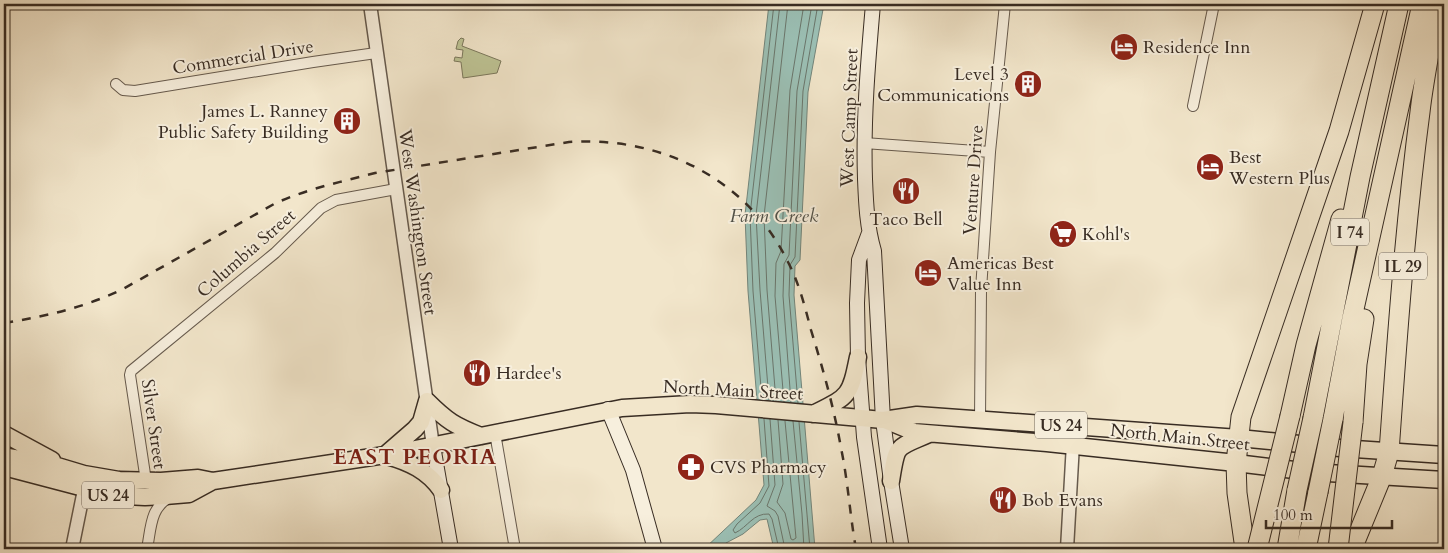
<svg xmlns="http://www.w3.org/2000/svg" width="1448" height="553" font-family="Cardo,serif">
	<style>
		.green { fill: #bec495; stroke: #7b785c }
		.water { fill: #9bc0b5; stroke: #73857b }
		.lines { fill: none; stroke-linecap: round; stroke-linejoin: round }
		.shore { stroke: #6a766c; stroke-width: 1 }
		.minor-casing { stroke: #665a4d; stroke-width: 12 }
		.tertiary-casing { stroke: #665a4d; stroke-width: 15 }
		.secondary-casing { stroke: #382c23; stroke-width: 16 }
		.primary-casing { stroke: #382c23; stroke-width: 19 }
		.trunk-casing { stroke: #382c23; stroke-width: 19 }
		.motorway-casing { stroke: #382c23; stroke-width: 21 }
		.minor { stroke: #f7efdd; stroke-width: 10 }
		.tertiary { stroke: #f7efdd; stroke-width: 12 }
		.secondary { stroke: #f7efdd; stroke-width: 14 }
		.primary { stroke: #f2e6cb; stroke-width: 16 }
		.trunk { stroke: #f2e6cb; stroke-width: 16 }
		.motorway { stroke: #f2e6cb; stroke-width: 19 }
		.rail { stroke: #382c23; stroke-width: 2.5; stroke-dasharray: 9 9; stroke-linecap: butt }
		.motorway-bridge-casing { stroke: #382c23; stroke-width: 21; stroke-linecap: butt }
		.motorway-bridge { stroke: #f2e6cb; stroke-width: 19 }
		.labels { text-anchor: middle; stroke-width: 4; stroke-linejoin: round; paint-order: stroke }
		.shield { fill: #f7efdd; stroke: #71665b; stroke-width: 1 }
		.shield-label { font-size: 16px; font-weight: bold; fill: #382c23 }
		.poi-label { font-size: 18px; fill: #382c23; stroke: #f7efdd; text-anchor: start }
		.street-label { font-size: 18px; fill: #382c23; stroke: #f7efdd }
		.water-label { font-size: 19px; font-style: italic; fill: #515148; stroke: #f7efdd }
		.district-label { font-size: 22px; font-weight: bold; letter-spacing: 1px; fill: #7a1f14; stroke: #f7efdd }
	</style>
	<rect width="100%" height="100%" fill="#f2e6cb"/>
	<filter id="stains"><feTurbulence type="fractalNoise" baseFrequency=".004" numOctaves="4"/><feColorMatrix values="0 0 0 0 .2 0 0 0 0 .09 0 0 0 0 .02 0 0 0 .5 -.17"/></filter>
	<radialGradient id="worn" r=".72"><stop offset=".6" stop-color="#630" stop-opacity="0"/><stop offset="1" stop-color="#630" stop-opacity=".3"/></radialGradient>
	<!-- green -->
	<path class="green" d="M461,38L464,39L462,46L501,61L497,73L463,78L461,62L454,61L455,57L462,58L463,50L456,49L458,41Z"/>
	<!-- water -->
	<path class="water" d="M769,4H824L808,92L800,260L795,266L794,295L815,549H774L767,519L760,520L743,534L726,543L719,549H704L756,500L764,485L748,291L745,215Z"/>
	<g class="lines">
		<!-- shore -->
		<path class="shore" d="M762,400L753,291L750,215L774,4
			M769,400L760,290L756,215L780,4
			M776,401L767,290L764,216L788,4
			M784,402L775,296L776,263L781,251L790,90L804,4
			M791,402L783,296L784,264L789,255L797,91L812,4
			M798,403L789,295L790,265L795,257L803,91L818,4
			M764,419L769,486L760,503L737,524L733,530L735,533C748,527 753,513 769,514L772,519L779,549
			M770,419L775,485L767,506L775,511L778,516L785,549
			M778,420L783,484L777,502L785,513L791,539L793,540L796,538L785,421
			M793,421L802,514L804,549
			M799,422L810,549"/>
		<defs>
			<path id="minor" d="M116,84L123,90L135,91L313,62L376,53
				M1193,106L1214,4
				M864,143L990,152
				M980,420L981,290L990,152L1005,4
				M495,433L515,549
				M146,481L130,375L131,371L275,253L321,208L336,200L396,189
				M147,549C151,529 150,506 171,497"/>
			<path id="tertiary" d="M370,4L433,446
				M72,549L86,480
				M1067,549L1074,426"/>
			<path id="secondary" d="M873,4C868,62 863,120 865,179C866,204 867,227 874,251L883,420L891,481L902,549
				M869,233L859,260L857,303L858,357L864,437L880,549
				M608,409L633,470L655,549
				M433,446L451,549"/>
			<path id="primary" d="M427,401C447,421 455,426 481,436
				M813,414C849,396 850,397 858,357
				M885,420L914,432L1047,443L1236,463
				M4,434L52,460
				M385,455L415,429L421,422L427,401
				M4,456L54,465L84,474L119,480L161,481L198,478L213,481L385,455L622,408L690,404L716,405L883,420L917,415L1239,438
				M387,456C409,462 428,471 441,490
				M4,467L84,488L96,493L105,495L145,497L165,496L189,494L213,481
				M891,481C897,443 895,449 929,434"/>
			<path id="trunk" d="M1239,438L1340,448L1444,455
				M1236,463L1311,472L1444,480"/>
			<path id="motorway" d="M1290,416L1306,345L1341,219
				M1313,418L1360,177L1399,4
				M1333,419L1352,318L1422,4
				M1353,422L1357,364L1364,319
				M1245,549L1237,493L1236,463L1241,417L1339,131L1375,4
				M1287,549L1297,490
				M1306,549L1318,492
				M1352,549L1382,476L1389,452C1397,339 1405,225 1420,112C1424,76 1432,40 1438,4"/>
		</defs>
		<!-- minor casing -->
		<use href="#minor" class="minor-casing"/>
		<!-- tertiary casing -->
		<use href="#tertiary" class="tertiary-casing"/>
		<!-- secondary casing -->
		<use href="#secondary" class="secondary-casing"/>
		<!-- primary casing -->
		<use href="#primary" class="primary-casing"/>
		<!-- trunk casing -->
		<use href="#trunk" class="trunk-casing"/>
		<!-- motorway casing -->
		<use href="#motorway" class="motorway-casing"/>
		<!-- minor -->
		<use href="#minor" class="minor"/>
		<!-- tertiary -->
		<use href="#tertiary" class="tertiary"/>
		<!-- secondary -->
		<use href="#secondary" class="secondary"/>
		<!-- primary -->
		<use href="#primary" class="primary"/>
		<!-- trunk -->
		<use href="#trunk" class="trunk"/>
		<!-- motorway -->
		<use href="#motorway" class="motorway"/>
		<!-- rail -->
		<path class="rail" d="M4,323C47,316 83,308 123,289L274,204C306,189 341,182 375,173L569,142C660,136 747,178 788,262C799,283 805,307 811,330C823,369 834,408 841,448C848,481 850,516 856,549"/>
		<defs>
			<path id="motorway-bridge" d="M1297,490L1313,418
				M1318,492L1333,419
				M1257,549L1290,416
				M1338,549L1353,422"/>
		</defs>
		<!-- motorway-bridge casing -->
		<use href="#motorway-bridge" class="motorway-bridge-casing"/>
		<!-- motorway-bridge -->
		<use href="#motorway-bridge" class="motorway-bridge"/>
	</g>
	<!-- icons -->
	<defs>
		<symbol id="hotel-disc" viewBox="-11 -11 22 22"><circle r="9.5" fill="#8f2418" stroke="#f7efdd"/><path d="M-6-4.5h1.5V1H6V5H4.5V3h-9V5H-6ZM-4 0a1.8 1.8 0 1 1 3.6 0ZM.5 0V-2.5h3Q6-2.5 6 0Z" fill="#fff"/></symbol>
		<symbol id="building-disc" viewBox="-11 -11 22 22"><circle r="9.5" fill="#8f2418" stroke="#f7efdd"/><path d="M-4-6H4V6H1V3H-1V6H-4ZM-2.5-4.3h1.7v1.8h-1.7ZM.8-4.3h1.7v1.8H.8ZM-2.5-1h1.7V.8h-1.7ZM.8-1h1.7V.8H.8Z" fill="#fff"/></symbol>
		<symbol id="restaurant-disc" viewBox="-11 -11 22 22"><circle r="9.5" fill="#8f2418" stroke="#f7efdd"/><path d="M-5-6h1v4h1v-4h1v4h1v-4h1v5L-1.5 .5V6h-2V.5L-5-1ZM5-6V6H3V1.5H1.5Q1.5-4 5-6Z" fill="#fff"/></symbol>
		<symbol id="supermarket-disc" viewBox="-11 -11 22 22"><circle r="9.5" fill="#8f2418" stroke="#f7efdd"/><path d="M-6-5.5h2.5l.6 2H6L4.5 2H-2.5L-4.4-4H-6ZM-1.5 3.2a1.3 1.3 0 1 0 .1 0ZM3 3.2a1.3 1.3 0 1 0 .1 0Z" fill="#fff"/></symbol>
		<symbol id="pharmacy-disc" viewBox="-11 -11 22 22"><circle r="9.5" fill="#8f2418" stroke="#f7efdd"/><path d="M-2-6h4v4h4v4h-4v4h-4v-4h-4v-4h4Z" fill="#fff"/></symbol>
	</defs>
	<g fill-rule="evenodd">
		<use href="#hotel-disc" x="1108" y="31" width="32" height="32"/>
		<use href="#building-disc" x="1012" y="68" width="32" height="32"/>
		<use href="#building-disc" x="331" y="105" width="32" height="32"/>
		<use href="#hotel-disc" x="1194" y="151" width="32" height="32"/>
		<use href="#restaurant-disc" x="890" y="175" width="32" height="32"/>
		<use href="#supermarket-disc" x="1047" y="218" width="32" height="32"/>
		<use href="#hotel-disc" x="912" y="257" width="32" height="32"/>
		<use href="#restaurant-disc" x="461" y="357" width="32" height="32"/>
		<use href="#pharmacy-disc" x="675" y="451" width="32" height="32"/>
		<use href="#restaurant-disc" x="987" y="484" width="32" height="32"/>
	</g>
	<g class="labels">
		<!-- shield labels -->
		<g class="shield">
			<rect x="1331" y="218.5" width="38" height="27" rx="4"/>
			<rect x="1379" y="252.5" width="48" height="27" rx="4"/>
			<rect x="1035" y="411.5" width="52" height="27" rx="4"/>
			<rect x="82" y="481.5" width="52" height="27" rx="4"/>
		</g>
		<g class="shield-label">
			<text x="1350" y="238">I 74</text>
			<text x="1403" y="272">IL 29</text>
			<text x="1061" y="431">US 24</text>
			<text x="108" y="501">US 24</text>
		</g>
		<!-- poi labels -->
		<g class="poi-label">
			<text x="1143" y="53">Residence Inn</text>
			<text x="1009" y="80" text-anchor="end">Level 3<tspan x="1009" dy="21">Communications</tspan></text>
			<text x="328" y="117" text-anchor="end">James L. Ranney<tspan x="328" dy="21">Public Safety Building</tspan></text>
			<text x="1229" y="163">Best<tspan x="1229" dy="21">Western Plus</tspan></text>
			<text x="906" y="225" text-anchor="middle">Taco Bell</text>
			<text x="1082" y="240">Kohl's</text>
			<text x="947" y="269">Americas Best<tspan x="947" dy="21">Value Inn</tspan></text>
			<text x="496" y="379">Hardee's</text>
			<text x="710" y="473">CVS Pharmacy</text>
			<text x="1022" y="506">Bob Evans</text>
		</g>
		<!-- street labels -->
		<g class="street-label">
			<text transform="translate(243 57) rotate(-9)" y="6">Commercial Drive</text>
			<text transform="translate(849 118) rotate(-88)" y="6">West Camp Street</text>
			<text transform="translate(973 180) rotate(-86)" y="6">Venture Drive</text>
			<text transform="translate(418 222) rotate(82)" y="6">West Washington Street</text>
			<text transform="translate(246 253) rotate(-41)" y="6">Columbia Street</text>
			<text transform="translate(733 390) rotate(3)" y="6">North Main Street</text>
			<text transform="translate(154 424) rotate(82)" y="6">Silver Street</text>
			<text transform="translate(1180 437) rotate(6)" y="6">North Main Street</text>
		</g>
		<!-- water labels -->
		<g class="water-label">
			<text x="774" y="222">Farm Creek</text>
		</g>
		<!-- district labels -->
		<g class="district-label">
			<text x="415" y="464">EAST PEORIA</text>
		</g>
	</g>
	<!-- margin -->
	<rect width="1448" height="553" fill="none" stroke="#f2e6cb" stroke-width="20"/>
	<rect x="5" y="5" width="1438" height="543" fill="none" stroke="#382c23" stroke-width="2.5"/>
	<rect x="10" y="10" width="1428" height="533" fill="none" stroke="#382c23"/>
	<!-- scale -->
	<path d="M1266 520v8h126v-8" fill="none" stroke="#382c23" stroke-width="2.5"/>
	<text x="1273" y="520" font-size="15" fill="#382c23" stroke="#f7efdd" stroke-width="4" paint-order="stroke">100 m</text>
	<rect width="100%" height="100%" filter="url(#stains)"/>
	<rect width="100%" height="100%" fill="url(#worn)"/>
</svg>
